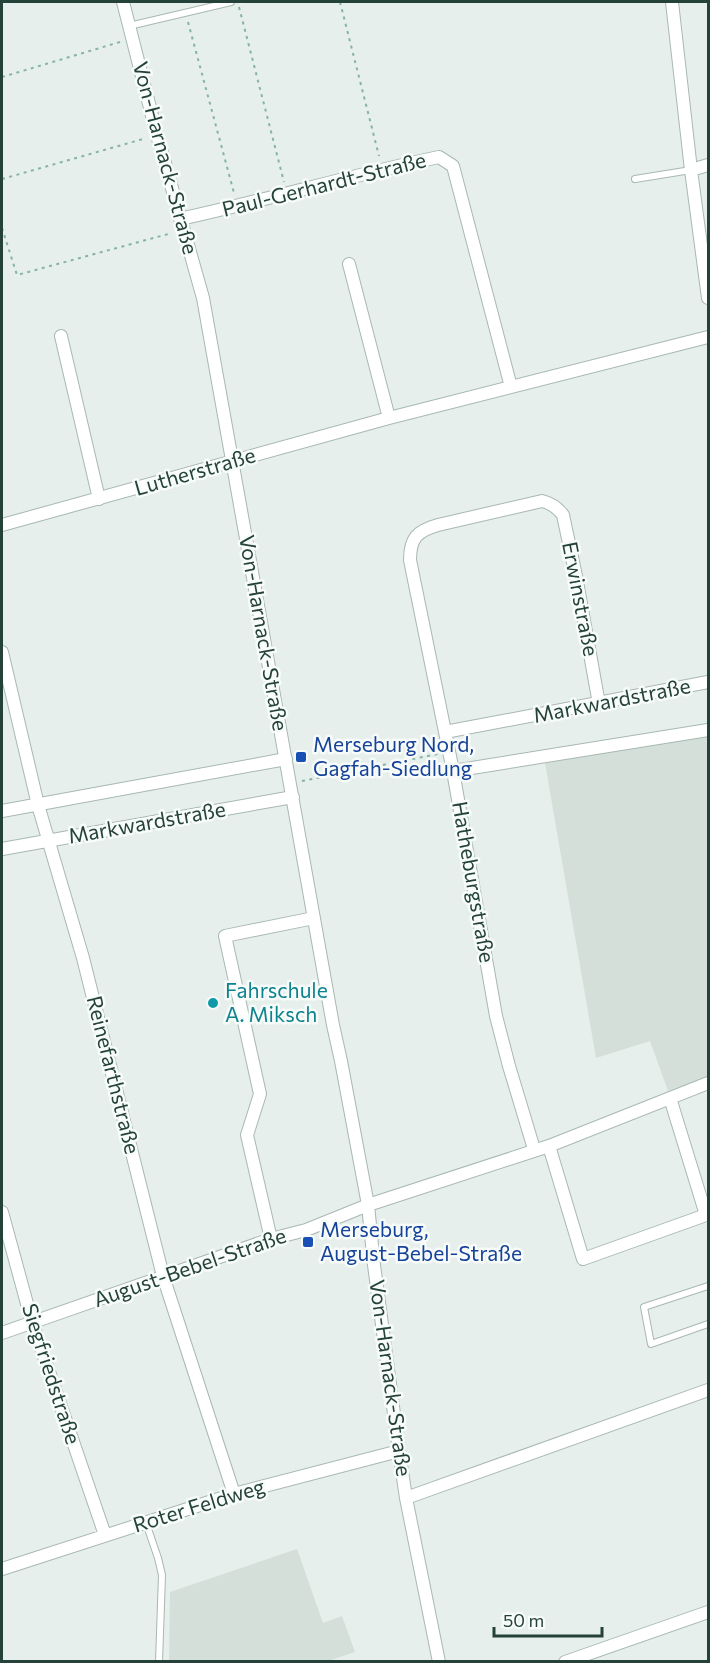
<svg xmlns="http://www.w3.org/2000/svg" width="710" height="1663" font-family="Commissioner,sans-serif">
	<style>
		.built { fill: #d4dfda }
		.lines { fill: none; stroke-linecap: round; stroke-linejoin: round }
		.service-casing { stroke: #a8b8b2; stroke-width: 8 }
		.minor-casing { stroke: #a8b8b2; stroke-width: 14 }
		.path { stroke: #86b3a5; stroke-width: 2; stroke-dasharray: 3 4.5; stroke-linecap: butt }
		.service { stroke: #fff; stroke-width: 6 }
		.minor { stroke: #fff; stroke-width: 12 }
		.transit-dot { fill: #1a4fb4; stroke: #f7fbf9; stroke-width: 2 }
		.culture-dot { fill: #0f9aa8; stroke: #f7fbf9; stroke-width: 2 }
		.labels { text-anchor: middle; stroke-width: 5; stroke-linejoin: round; paint-order: stroke }
		.street-label { font-size: 21px; fill: #24423a; stroke: #f7fbf9 }
		.transit-label { font-size: 21px; fill: #164399; stroke: #f7fbf9; text-anchor: start }
		.culture-label { font-size: 21px; fill: #0d838f; stroke: #f7fbf9; text-anchor: start }
	</style>
	<rect width="100%" height="100%" fill="#e6efeb"/>
	<!-- built -->
	<path class="built" d="M708,734V1077L668,1091L650,1041L596,1058L545,763Z
		M297,1549L323,1623L342,1616L355,1652L325,1662L169,1661L170,1592Z"/>
	<g class="lines">
		<defs>
			<path id="service" d="M129,26L231,2
				M635,179L691,170
				M708,1286L644,1307L651,1344L708,1324
				M146,1523L158,1558L162,1575L159,1662"/>
			<path id="minor" d="M123,2L157,135L203,298L333,1025L341,1061L368,1205L374,1265L399,1451L406,1498L439,1662
				M672,2L691,170L708,298
				M691,170L708,165
				M180,219C267,200 352,175 439,157L453,166L511,387
				M349,264L389,418
				M61,336L99,499
				M2,525L389,418L708,337
				M2,652L38,805L83,958L163,1276L234,1494
				M445,732L708,682
				M453,771L708,730
				M2,811L286,759
				M2,849L293,797
				M549,1146L583,1259L706,1215L670,1098
				M534,1149L509,1066L496,1016L453,771L410,560C410,538 417,531 438,525L542,501C551,503 557,507 563,515L576,576L599,704
				M2,1212L32,1322L105,1535
				M271,1239L247,1135L260,1094L225,936L314,918
				M2,1333L271,1239L306,1230L368,1205L549,1146L708,1083
				M406,1498L708,1390
				M2,1569L234,1494L399,1451
				M565,1662L708,1612"/>
		</defs>
		<!-- service casing -->
		<use href="#service" class="service-casing"/>
		<!-- minor casing -->
		<use href="#minor" class="minor-casing"/>
		<!-- path -->
		<path class="path" d="M340,2L379,156
			M239,7L284,182
			M188,22L234,193
			M2,77L120,42
			M2,179L143,139
			M2,228L17,275L172,233
			M302,781L438,754"/>
		<!-- service -->
		<use href="#service" class="service"/>
		<!-- minor -->
		<use href="#minor" class="minor"/>
	</g>
	<!-- markers -->
	<g class="transit-dot">
		<rect x="295" y="751" width="12" height="12" rx="3"/>
		<rect x="302" y="1236" width="12" height="12" rx="3"/>
	</g>
	<circle class="culture-dot" cx="213" cy="1003" r="6"/>
	<g class="labels">
		<!-- street labels -->
		<g class="street-label">
			<text transform="translate(165 158) rotate(75)" y="7">Von-Harnack-Straße</text>
			<text transform="translate(324 185) rotate(-14)" y="7">Paul-Gerhardt-Straße</text>
			<text transform="translate(195 472) rotate(-16)" y="7">Lutherstraße</text>
			<text transform="translate(580 599) rotate(79)" y="7">Erwinstraße</text>
			<text transform="translate(263 633) rotate(80)" y="7">Von-Harnack-Straße</text>
			<text transform="translate(612 701) rotate(-11)" y="7">Markwardstraße</text>
			<text transform="translate(147 823) rotate(-10)" y="7">Markwardstraße</text>
			<text transform="translate(473 882) rotate(80)" y="7">Hatheburgstraße</text>
			<text transform="translate(113 1075) rotate(76)" y="7">Reinefarthstraße</text>
			<text transform="translate(190 1268) rotate(-19)" y="7">August-Bebel-Straße</text>
			<text transform="translate(51 1374) rotate(72)" y="7">Siegfriedstraße</text>
			<text transform="translate(390 1378) rotate(82)" y="7">Von-Harnack-Straße</text>
			<text transform="translate(199 1506) rotate(-17)" y="7">Roter Feldweg</text>
		</g>
		<!-- transit labels -->
		<g class="transit-label">
			<text x="313" y="752">Merseburg Nord,<tspan x="313" dy="24">Gagfah-Siedlung</tspan></text>
			<text x="320" y="1237">Merseburg,<tspan x="320" dy="24">August-Bebel-Straße</tspan></text>
		</g>
		<!-- culture labels -->
		<g class="culture-label">
			<text x="225" y="998">Fahrschule<tspan x="225" dy="24">A. Miksch</tspan></text>
		</g>
	</g>
	<!-- border -->
	<rect width="710" height="1663" fill="none" stroke="#24423a" stroke-width="6"/>
	<!-- scale -->
	<path d="M494 1627v9h108v-9" fill="none" stroke="#24423a" stroke-width="3"/>
	<text x="503" y="1627" font-size="18" fill="#24423a" stroke="#f7fbf9" stroke-width="4.5" paint-order="stroke">50 m</text>
</svg>
